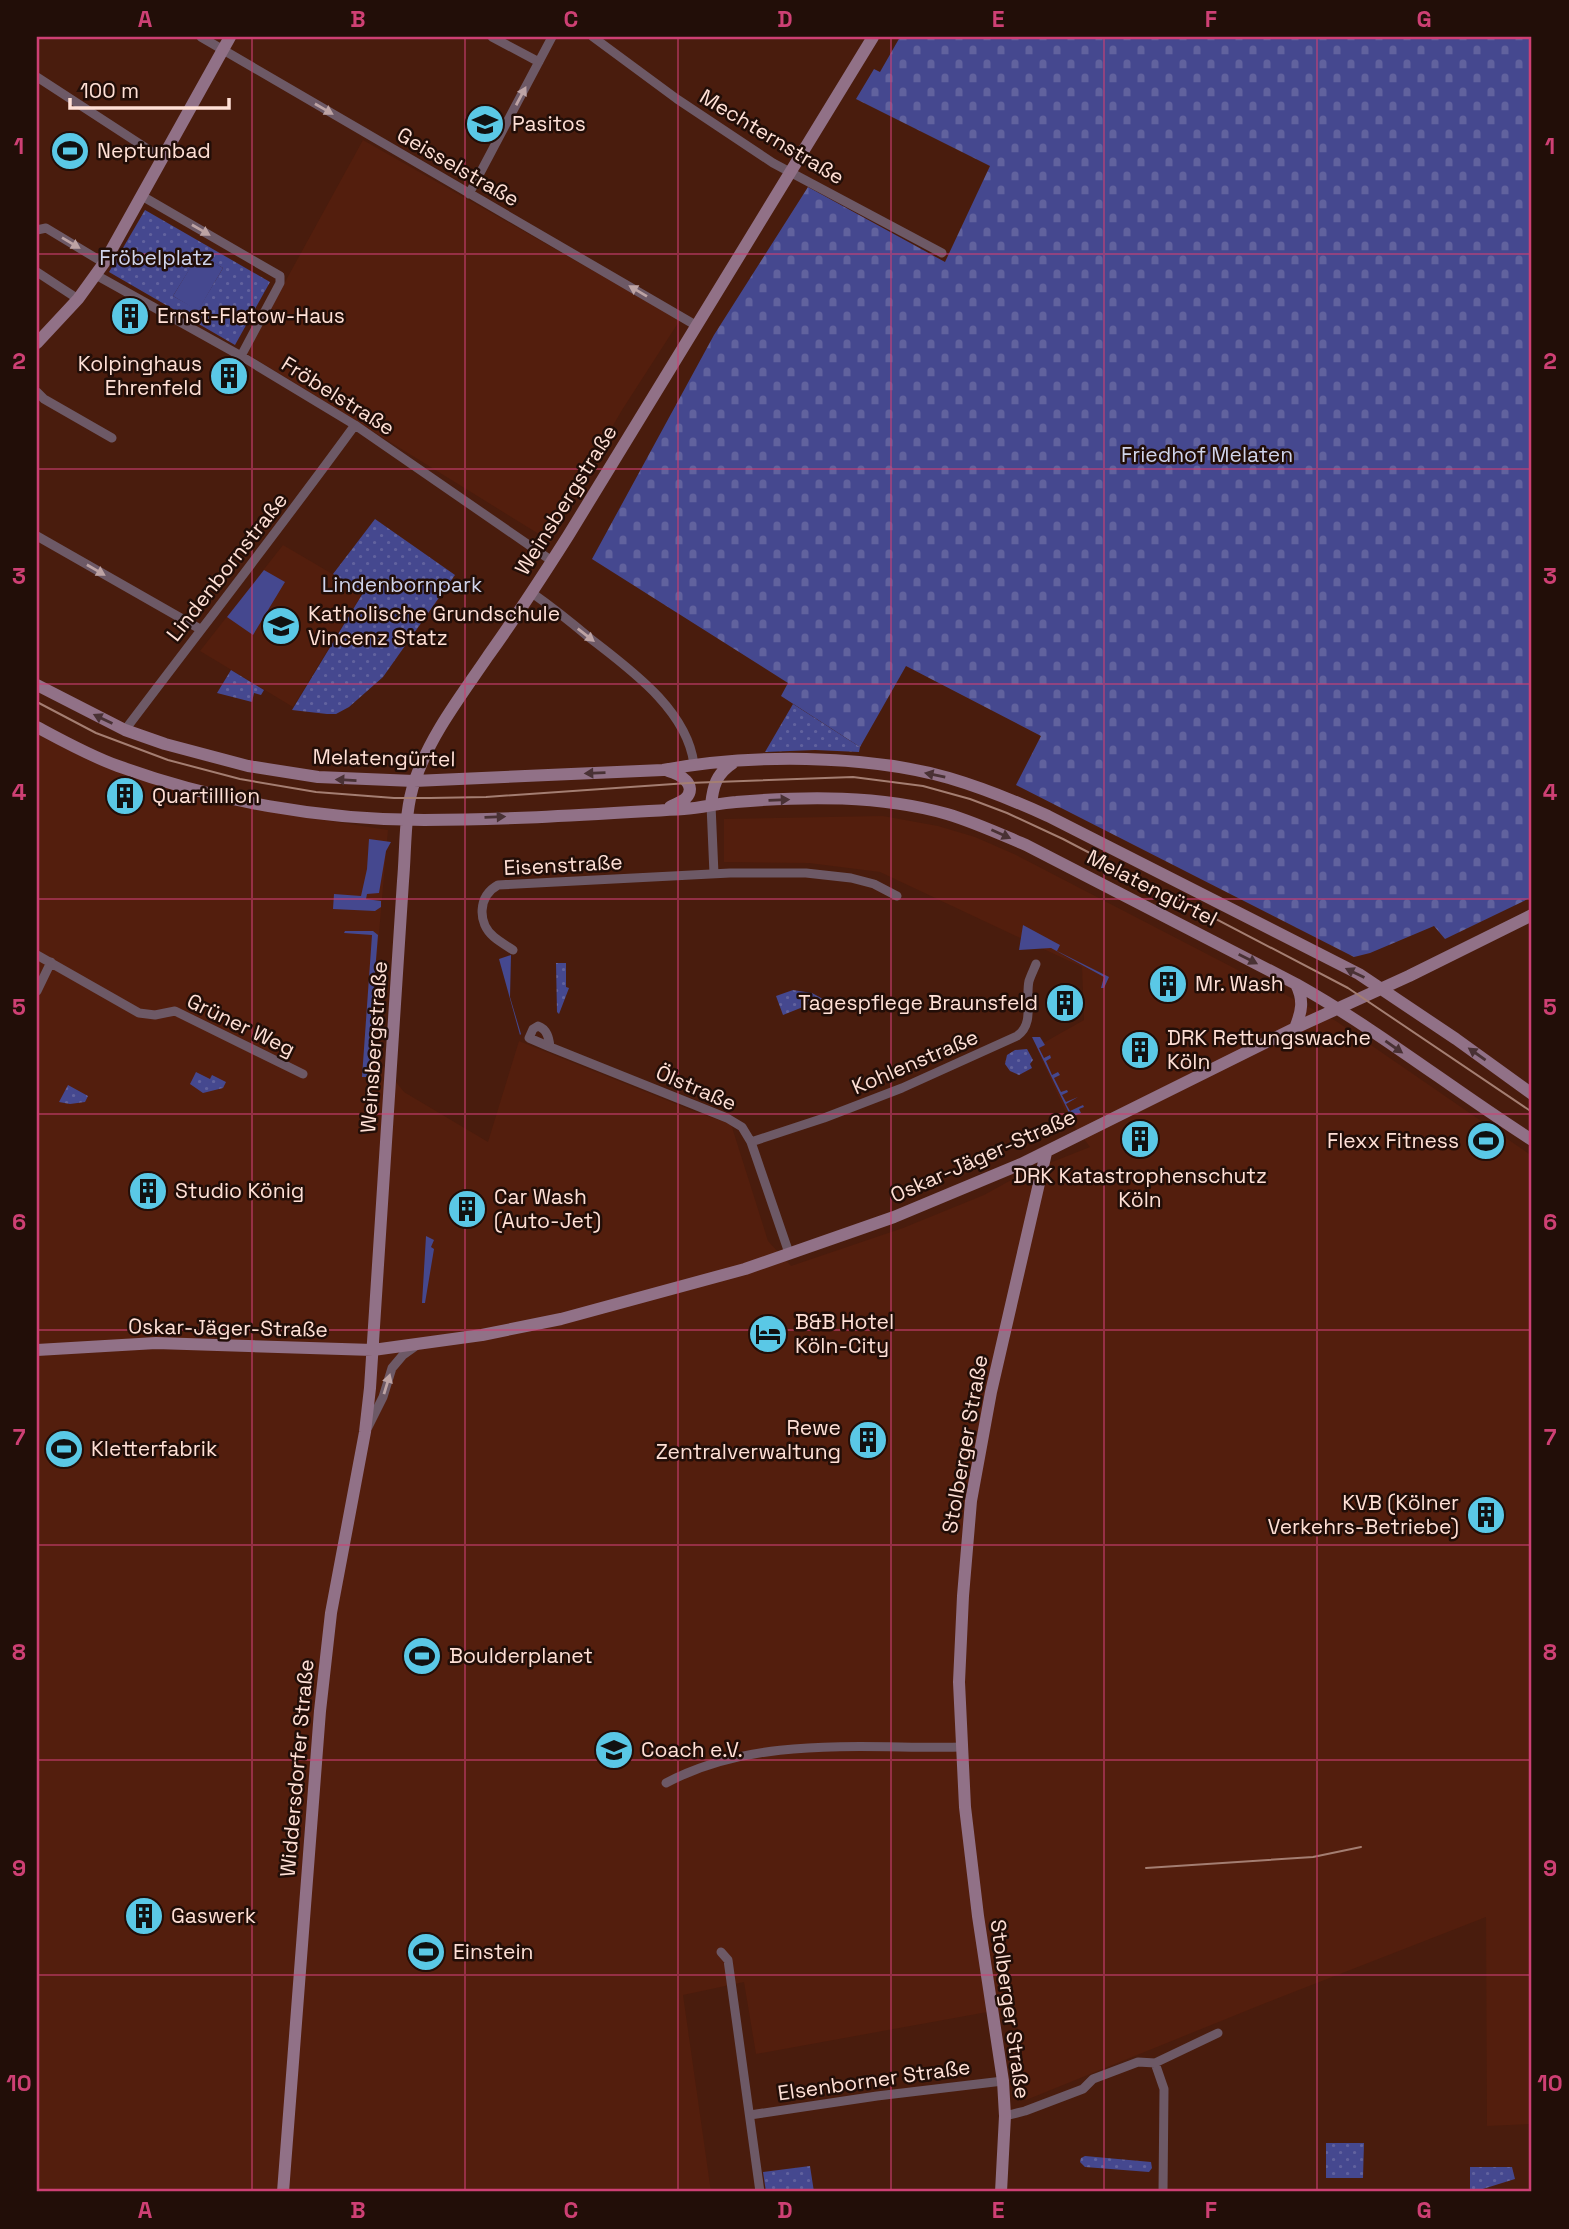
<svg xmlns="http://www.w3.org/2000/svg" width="1569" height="2229" font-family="'Space Grotesk',sans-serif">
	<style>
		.built { fill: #531e0d }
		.grass { fill: #45488f }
		.cemetery { fill: url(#cemetery-stones) }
		.park { fill: url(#park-dots); fill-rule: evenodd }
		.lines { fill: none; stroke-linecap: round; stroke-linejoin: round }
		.street { stroke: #6d5966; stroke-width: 9 }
		.secondary { stroke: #917187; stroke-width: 12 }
		.tram { stroke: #a47e72; stroke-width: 2 }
		.oneway { fill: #bda3a4 }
		.oneway2 { fill: #493134 }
		.grid { fill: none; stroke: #ce4074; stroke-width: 2; stroke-opacity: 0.55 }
		.labels { text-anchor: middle; stroke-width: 5; stroke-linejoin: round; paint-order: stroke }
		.poi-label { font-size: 21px; fill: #ffe0d6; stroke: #220e08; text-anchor: start }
		.street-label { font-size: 21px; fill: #ffe0d6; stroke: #220e08 }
		.park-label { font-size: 21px; fill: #d0d4eb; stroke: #220e08 }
		.neatline { fill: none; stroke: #ce4074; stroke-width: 2.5 }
		.grid-label { font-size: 23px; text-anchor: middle; font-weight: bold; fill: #ce4074 }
	</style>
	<defs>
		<pattern id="cemetery-stones" width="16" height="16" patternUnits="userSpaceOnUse" patternTransform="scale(1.75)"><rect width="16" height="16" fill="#45488f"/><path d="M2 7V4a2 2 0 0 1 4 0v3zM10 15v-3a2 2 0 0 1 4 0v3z" fill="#61629e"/></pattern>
		<pattern id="park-dots" width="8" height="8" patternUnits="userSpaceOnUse" patternTransform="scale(1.75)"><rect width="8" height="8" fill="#45488f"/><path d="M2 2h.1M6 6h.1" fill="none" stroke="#61629e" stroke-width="1.8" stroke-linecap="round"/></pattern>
	</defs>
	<rect width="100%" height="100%" fill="#491c0d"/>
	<!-- built -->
	<path class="built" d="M363,140L680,320L622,410L547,539L246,353Z
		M283,545L363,592L293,707L200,651Z
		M37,732L134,776L228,805L388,830L369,1048L404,1092L488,1142L519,1041L701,1114L731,1124L768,1241L791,1266L903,1228L984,1195L1022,1174L1090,1147L1069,1119L1036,1047L1084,1020L1082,967L880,872L809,863L724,862V819L883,816L938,826L975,837L1014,854L1336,1021L1532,1156V2124L1487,2126L1486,1917L1268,2002L1026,2100L1015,2007L756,2054L744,1982L683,1995L711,2192H37Z"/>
	<!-- grass -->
	<path class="grass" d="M199,253L223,268L198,311L173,296Z
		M264,570L285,582L253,635L227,617Z
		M369,839L391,842L386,851L379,893L367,894L366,899L381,901V907L375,911L333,909L334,894L361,896L367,869Z
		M1023,925L1060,945L1057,951L1109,977L1104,988H1101L1104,977L1051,948L1019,950Z
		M345,931H373L378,935L374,984L377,1012L372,1077H362L372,935L344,933Z
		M511,955L510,997L521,1034L520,1035L499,959Z
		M1032,1037H1040L1045,1045L1039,1048L1044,1058L1050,1055L1051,1058L1046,1061L1052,1075L1058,1072L1060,1075L1054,1078L1061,1092L1067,1090L1068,1092L1062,1095L1066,1102L1078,1097L1066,1104L1070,1111L1083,1105L1084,1107L1079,1109L1081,1113L1071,1117Z
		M426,1236L434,1240L431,1247L434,1249L425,1303H422Z"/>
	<!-- cemetery -->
	<path class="cemetery" d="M900,37H1532V897L1445,939L1434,926L1370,953L1354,957L1016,785L1041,736L906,666L860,747L781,696L788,683L592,559L714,335L808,187L945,262L990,166L856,99L874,69L880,72Z"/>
	<!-- park -->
	<path class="park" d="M145,210L270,282L235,345L109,272ZM199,254L223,268L198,310L173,296Z
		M375,519L455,575L383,677L349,707L336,714H327L292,710L363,593L333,574Z
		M231,670L264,690L261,695L254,693L252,702L217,693Z
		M793,704L860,747L859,752L815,750L765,752Z
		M556,963H566V987L569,988L559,1014L557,1012Z
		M793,990L812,993L823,999L783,1015L776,996Z
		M1027,1049L1033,1060L1030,1064L1032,1068L1019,1075L1010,1071L1005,1064L1007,1055L1015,1050Z
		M196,1072L210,1079L212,1075L226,1082L223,1088L203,1093L190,1084Z
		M68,1085L88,1096L85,1102L70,1104L59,1102Z
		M1326,2143H1364L1363,2178H1326Z
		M1085,2156L1151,2162L1152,2168L1149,2172L1085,2167L1080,2162L1081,2158Z
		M810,2166L814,2192H766L763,2172Z
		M1470,2167H1512L1515,2179L1473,2192L1470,2190Z"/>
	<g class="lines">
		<!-- street -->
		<path class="street" d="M201,37L697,326
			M492,37L539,62
			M593,37L677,99L773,163L942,253
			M37,77L163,159
			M469,194L552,37
			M142,196L280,276V283L241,356
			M37,230L46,228L104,263
			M37,272L78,299
			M96,275L241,356L355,425L552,561
			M37,392L44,399L112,438
			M37,536L200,629
			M532,593C552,607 572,623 591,639C631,670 688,711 694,765
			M125,730C202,628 280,528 355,425
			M711,805L714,874
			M513,950C507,946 500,942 494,937C477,923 478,896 498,885L730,873H806L851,878L874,884L897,896
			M37,955L139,1013L155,1015L175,1011L303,1074
			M37,991L51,962
			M550,1047C549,1038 547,1029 538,1026L533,1029L529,1038L550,1047L727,1118L742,1127L751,1142L789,1253
			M751,1142L824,1118L902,1088L1017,1036C1035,1024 1025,999 1029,981C1031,975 1034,969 1036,964
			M368,1427L383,1397L392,1368L403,1355L417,1345
			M666,1783C756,1735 863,1749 962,1747
			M721,1952L728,1960L760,2192
			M1155,2063L1164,2089L1163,2192
			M750,2115L877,2096L1003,2081
			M1005,2116L1025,2111L1083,2089L1093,2079L1138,2062L1155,2063L1218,2033"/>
		<!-- secondary -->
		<path class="secondary" d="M37,343L78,299L104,263L230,37
			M37,685L125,730L165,744L248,766L318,777L414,781L663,770C748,754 865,754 949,778C983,788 1015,801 1048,816L1359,974L1456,1039L1532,1094
			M37,727C63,741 90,756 118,766C215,801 321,820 424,820C511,820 598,814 684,809C702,808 719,803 736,802C805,796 880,795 947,814C974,822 1000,834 1026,845L1296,984C1378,1030 1452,1089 1532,1140
			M668,771C680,774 698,785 686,798C682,802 675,804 670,807
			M711,805C713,786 716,774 733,763
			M1295,1028C1302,1011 1304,1000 1296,984
			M37,1350L156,1343L373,1350L482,1335L561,1319L745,1269L894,1217L1021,1164L1295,1028L1409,976L1532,915
			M283,2192L320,1711L331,1613L365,1432L370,1388L403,881C406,848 404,811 415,780C431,734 461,696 488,656C516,617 542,577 568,536L873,37
			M1001,2192L1005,2116L1003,2081L978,1916L965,1807L959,1682L963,1596L971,1501L991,1392L1046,1153"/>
		<!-- tram -->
		<path class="tram" d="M37,702L96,733L168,760L240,779L316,792L394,798H430L486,797L688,783L853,777L923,786L970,799L1007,813L1063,839L1348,988L1532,1112
			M1146,1868L1313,1857L1361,1847"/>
	</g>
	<!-- one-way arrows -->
	<defs><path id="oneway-solid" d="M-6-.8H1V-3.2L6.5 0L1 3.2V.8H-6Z" transform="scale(1.75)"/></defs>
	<g class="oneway">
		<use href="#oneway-solid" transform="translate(521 96) rotate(-62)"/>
		<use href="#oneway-solid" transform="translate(324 109) rotate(30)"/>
		<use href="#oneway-solid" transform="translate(201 230) rotate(30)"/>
		<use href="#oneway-solid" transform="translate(71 243) rotate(31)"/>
		<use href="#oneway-solid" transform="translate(638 291) rotate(-149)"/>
		<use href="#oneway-solid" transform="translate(96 570) rotate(30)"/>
		<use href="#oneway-solid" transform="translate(586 635) rotate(38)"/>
		<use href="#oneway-solid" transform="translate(387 1384) rotate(-73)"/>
	</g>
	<g class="oneway2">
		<use href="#oneway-solid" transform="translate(103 719) rotate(-154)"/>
		<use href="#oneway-solid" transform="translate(595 773) rotate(178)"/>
		<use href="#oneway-solid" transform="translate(935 775) rotate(-168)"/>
		<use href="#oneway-solid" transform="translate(346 780) rotate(-177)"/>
		<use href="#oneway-solid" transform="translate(779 800) rotate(-2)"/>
		<use href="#oneway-solid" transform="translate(495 817) rotate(-2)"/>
		<use href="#oneway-solid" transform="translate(1001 834) rotate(24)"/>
		<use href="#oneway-solid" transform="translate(1248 959) rotate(27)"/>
		<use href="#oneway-solid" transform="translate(1355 973) rotate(-154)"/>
		<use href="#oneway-solid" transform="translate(1394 1047) rotate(35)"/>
		<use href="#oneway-solid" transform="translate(1477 1054) rotate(-145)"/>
	</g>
	<!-- grid -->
	<path class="grid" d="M252,37V2192M465,37V2192M678,37V2192M891,37V2192M1104,37V2192M1317,37V2192M37,254H1532M37,469H1532M37,684H1532M37,899H1532M37,1114H1532M37,1330H1532M37,1545H1532M37,1760H1532M37,1975H1532"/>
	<!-- icons -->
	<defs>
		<symbol id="school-disc" viewBox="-11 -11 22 22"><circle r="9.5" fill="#5ac8e6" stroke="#220e08"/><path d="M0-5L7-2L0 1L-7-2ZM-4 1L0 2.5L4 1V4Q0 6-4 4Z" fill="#111"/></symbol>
		<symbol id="stadium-disc" viewBox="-11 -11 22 22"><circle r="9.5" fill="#5ac8e6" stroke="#220e08"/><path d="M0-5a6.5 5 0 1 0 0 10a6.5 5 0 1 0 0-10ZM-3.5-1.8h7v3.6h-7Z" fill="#111"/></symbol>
		<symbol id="building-disc" viewBox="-11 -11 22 22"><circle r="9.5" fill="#5ac8e6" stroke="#220e08"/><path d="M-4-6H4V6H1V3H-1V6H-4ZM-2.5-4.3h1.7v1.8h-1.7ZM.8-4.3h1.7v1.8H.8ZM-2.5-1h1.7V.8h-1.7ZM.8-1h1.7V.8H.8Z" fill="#111"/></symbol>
		<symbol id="hotel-disc" viewBox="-11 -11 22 22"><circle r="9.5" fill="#5ac8e6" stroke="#220e08"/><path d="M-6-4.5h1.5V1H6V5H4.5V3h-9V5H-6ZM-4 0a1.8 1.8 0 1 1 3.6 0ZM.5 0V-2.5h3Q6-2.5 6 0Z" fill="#111"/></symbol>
	</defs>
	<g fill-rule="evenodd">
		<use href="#school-disc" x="463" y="102" width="44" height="44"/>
		<use href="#stadium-disc" x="48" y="129" width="44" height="44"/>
		<use href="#building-disc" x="108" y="294" width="44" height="44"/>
		<use href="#building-disc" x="207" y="354" width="44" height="44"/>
		<use href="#school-disc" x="259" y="604" width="44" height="44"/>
		<use href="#building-disc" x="103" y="774" width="44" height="44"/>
		<use href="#building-disc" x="1146" y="962" width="44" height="44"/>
		<use href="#building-disc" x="1043" y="981" width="44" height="44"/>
		<use href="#building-disc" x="1118" y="1028" width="44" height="44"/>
		<use href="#building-disc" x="1118" y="1117" width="44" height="44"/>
		<use href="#stadium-disc" x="1464" y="1119" width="44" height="44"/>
		<use href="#building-disc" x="126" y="1169" width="44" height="44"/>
		<use href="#building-disc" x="445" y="1187" width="44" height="44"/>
		<use href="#hotel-disc" x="746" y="1312" width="44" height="44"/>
		<use href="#building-disc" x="846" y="1418" width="44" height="44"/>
		<use href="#stadium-disc" x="42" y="1427" width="44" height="44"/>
		<use href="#building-disc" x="1464" y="1493" width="44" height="44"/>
		<use href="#stadium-disc" x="400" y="1634" width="44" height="44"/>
		<use href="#school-disc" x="592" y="1728" width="44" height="44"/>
		<use href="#building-disc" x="122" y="1894" width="44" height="44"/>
		<use href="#stadium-disc" x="404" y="1930" width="44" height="44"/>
	</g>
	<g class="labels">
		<!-- poi labels -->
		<g class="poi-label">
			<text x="512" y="131">Pasitos</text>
			<text x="97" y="158">Neptunbad</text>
			<text x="157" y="323">Ernst-Flatow-Haus</text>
			<text x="202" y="371" text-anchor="end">Kolpinghaus<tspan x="202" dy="24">Ehrenfeld</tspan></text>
			<text x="308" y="621">Katholische Grundschule<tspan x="308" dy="24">Vincenz Statz</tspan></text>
			<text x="152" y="803">Quartilllion</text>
			<text x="1195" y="991">Mr. Wash</text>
			<text x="1038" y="1010" text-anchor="end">Tagespflege Braunsfeld</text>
			<text x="1167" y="1045">DRK Rettungswache<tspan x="1167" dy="24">Köln</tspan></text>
			<text x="1459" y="1148" text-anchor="end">Flexx Fitness</text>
			<text x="1140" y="1183" text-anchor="middle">DRK Katastrophenschutz<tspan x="1140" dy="24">Köln</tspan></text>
			<text x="175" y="1198">Studio König</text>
			<text x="494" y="1204">Car Wash<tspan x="494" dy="24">(Auto-Jet)</tspan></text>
			<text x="795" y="1329">B&amp;B Hotel<tspan x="795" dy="24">Köln-City</tspan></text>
			<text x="841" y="1435" text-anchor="end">Rewe<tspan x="841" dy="24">Zentralverwaltung</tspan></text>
			<text x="91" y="1456">Kletterfabrik</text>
			<text x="1459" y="1510" text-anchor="end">KVB (Kölner<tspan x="1459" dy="24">Verkehrs-Betriebe)</tspan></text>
			<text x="449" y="1663">Boulderplanet</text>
			<text x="641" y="1757">Coach e.V.</text>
			<text x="171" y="1923">Gaswerk</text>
			<text x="453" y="1959">Einstein</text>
		</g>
		<!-- street labels -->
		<g class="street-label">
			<text transform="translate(772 137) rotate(31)" y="7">Mechternstraße</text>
			<text transform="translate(458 167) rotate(30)" y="7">Geisselstraße</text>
			<text transform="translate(338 396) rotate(32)" y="7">Fröbelstraße</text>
			<text transform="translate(566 500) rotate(-58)" y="7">Weinsbergstraße</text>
			<text transform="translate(227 567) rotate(-52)" y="7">Lindenbornstraße</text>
			<text transform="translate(384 758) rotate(1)" y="7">Melatengürtel</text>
			<text transform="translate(563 865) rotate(-3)" y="7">Eisenstraße</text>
			<text transform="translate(1152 888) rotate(27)" y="7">Melatengürtel</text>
			<text transform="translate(241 1025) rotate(26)" y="7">Grüner Weg</text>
			<text transform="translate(374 1047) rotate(-86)" y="7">Weinsbergstraße</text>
			<text transform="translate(915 1062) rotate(-23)" y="7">Kohlenstraße</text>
			<text transform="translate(696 1088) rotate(23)" y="7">Ölstraße</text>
			<text transform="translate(983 1156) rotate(-24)" y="7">Oskar-Jäger-Straße</text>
			<text transform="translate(228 1328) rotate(1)" y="7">Oskar-Jäger-Straße</text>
			<text transform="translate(965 1444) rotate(-80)" y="7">Stolberger Straße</text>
			<text transform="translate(297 1768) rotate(-85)" y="7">Widdersdorfer Straße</text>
			<text transform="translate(1010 2009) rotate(82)" y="7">Stolberger Straße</text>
			<text transform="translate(874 2080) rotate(-8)" y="7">Elsenborner Straße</text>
		</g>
		<!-- park labels -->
		<g class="park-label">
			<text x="156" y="265">Fröbelplatz</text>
			<text x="1207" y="462">Friedhof Melaten</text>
			<text x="402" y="592">Lindenbornpark</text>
		</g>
	</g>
	<!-- border -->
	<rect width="1569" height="2229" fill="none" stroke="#220e08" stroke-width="77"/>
	<!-- scale -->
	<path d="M70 98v10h159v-10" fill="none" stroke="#ffe0d6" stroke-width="3.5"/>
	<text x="80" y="98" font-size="21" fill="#ffe0d6" stroke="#220e08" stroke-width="5" paint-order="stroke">100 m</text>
	<rect x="38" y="38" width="1492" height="2152" class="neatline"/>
	<g class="grid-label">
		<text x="145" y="27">A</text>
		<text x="358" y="27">B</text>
		<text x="571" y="27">C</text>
		<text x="785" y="27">D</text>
		<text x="998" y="27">E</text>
		<text x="1211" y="27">F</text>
		<text x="1424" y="27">G</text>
		<text x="19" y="154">1</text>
		<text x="1550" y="154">1</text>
		<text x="19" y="369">2</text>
		<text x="1550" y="369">2</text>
		<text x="19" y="584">3</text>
		<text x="1550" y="584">3</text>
		<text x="19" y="800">4</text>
		<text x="1550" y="800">4</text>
		<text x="19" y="1015">5</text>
		<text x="1550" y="1015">5</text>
		<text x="19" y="1230">6</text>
		<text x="1550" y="1230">6</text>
		<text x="19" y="1445">7</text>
		<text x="1550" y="1445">7</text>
		<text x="19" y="1660">8</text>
		<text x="1550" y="1660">8</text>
		<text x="19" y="1876">9</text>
		<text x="1550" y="1876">9</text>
		<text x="19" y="2091">10</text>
		<text x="1550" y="2091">10</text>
		<text x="145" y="2218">A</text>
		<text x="358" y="2218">B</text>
		<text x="571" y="2218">C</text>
		<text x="785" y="2218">D</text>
		<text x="998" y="2218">E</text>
		<text x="1211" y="2218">F</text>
		<text x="1424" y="2218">G</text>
	</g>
</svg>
